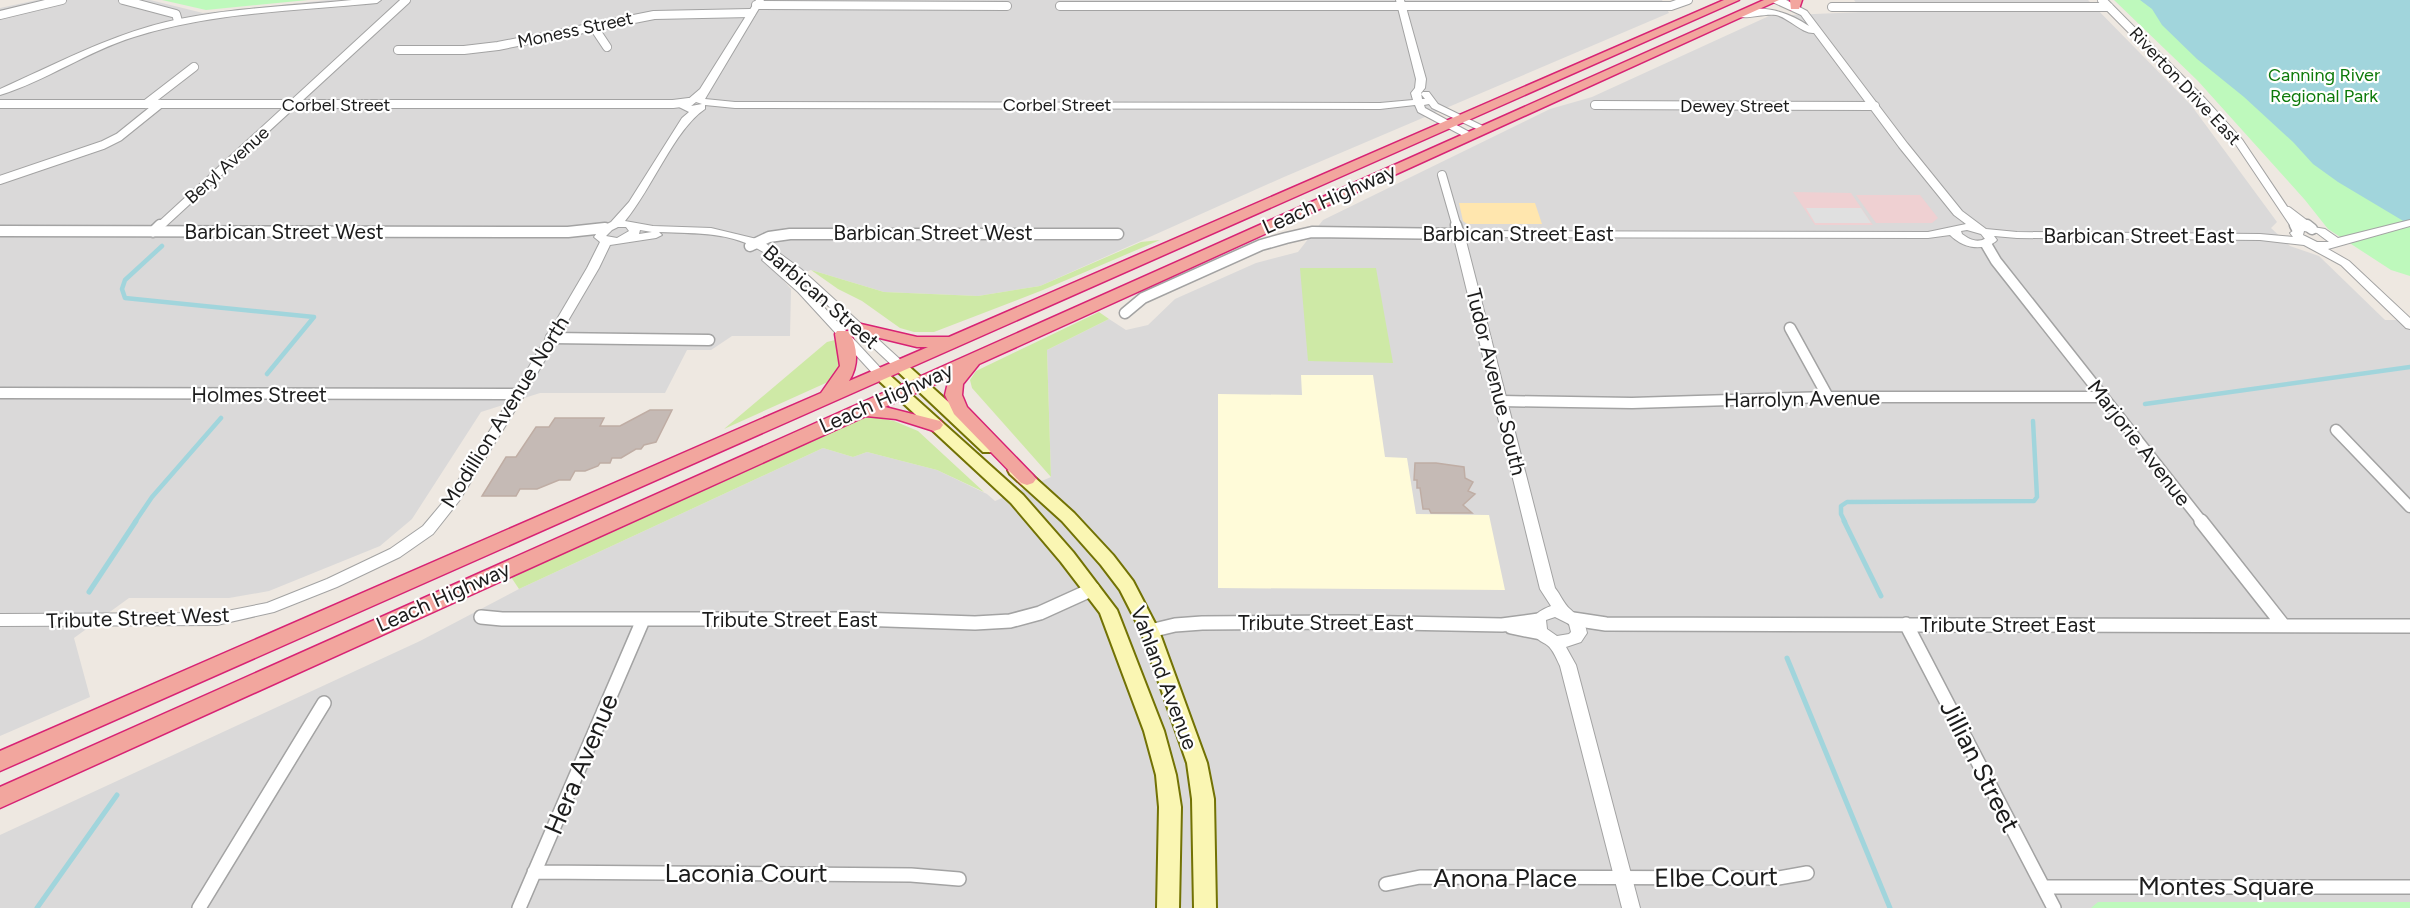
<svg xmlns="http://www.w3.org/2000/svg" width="2410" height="908" font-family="Figtree,sans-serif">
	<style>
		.residential { fill: #dad9d9 }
		.commercial { fill: #efd0d2 }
		.education { fill: #fffbd9 }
		.grass { fill: #cee9a6 }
		.sand { fill: #ffe6ae }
		.park { fill: #bef9bc }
		.parking { fill: #e0e0e0 }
		.water { fill: #a1d5dc }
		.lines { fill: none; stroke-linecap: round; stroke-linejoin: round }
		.stream-far1 { stroke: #a1d5dc; stroke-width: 4.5 }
		.stream { stroke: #a1d5dc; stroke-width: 5 }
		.building { fill: #c5bab5; stroke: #bfada4; stroke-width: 1.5 }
		.minor-far2-casing { stroke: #a3a3a3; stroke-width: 10 }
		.minor-far1-casing { stroke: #a3a3a3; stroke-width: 13 }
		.minor-casing { stroke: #a3a3a3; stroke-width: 16 }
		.tertiary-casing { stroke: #a3a3a3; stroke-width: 2 }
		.secondary-casing { stroke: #727204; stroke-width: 4 }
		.trunk-casing { stroke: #d82274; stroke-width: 3 }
		.minor-far2 { stroke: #fff; stroke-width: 8 }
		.minor-far1 { stroke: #fff; stroke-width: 10 }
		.minor { stroke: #fff; stroke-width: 13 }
		.tertiary { fill: #fff; fill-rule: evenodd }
		.secondary { fill: #faf6b3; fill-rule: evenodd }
		.trunk { fill: #f2a69e; fill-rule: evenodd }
		.labels { text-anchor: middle; stroke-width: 4.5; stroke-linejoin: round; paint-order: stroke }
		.far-street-label { font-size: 18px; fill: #1c1c1c; stroke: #fff }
		.far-park-label { font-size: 18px; fill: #0d7a0a; stroke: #fff }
		.street-label { font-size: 21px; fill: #1c1c1c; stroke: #fff }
		.near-street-label { font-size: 26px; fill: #1c1c1c; stroke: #fff }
	</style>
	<rect width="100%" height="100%" fill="#eee8e1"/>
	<!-- residential -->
	<path class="residential" d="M37,0H150L203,13L328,0H1662L1669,13L1284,177L1040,286L978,296L884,292L811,270L783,280L791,289L790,336H732L711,350H687L665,393H540L481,412L412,519L380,546L269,591L229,598H129L74,638L90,697L0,736V8Z
		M1854,0H2088L2191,105L2277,222L2271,228L2290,246L2319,256L2385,320H2410V908H0V835L420,641L519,589L823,448L853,457L867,452L937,470L987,494L995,501L1051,477L1047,350L1109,319L1126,330L1148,325L1175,299L1256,263L1298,252L1323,220L1550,109L1592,97L1769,16L1863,12Z"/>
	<!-- commercial -->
	<path class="commercial" d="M1793,192L1851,193L1873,225H1815Z
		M1856,195H1920L1938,218L1932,223H1876Z"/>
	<!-- education -->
	<path class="education" d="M1301,375H1373L1385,457L1407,458L1416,514L1489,515L1505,590L1218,588V394L1302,395Z"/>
	<!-- grass -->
	<path class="grass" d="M1160,240L1043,290L934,332H914L900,328L862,301L838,289L811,270L884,292L978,296L1040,286L1141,242Z
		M1300,268H1376L1393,363L1308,361Z
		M1099,312L1109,319L1047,350L1051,477L972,388L970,380L976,371Z
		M835,340L843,356L837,373L828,382L724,429L827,342Z
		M861,415L894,421L918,431L984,492L937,470L867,452L853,457L823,448L519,589L509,574Z"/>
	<!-- sand -->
	<path class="sand" d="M1459,203H1535L1542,224H1467L1463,221Z"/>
	<!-- park -->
	<path class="park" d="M162,0H308L206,10Z
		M2114,0H2410V276L2391,270L2328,229L2305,200L2198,81Z
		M2098,902H2410V908H2091Z"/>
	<!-- parking -->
	<path class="parking" d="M1806,208H1861L1871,223H1815Z"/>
	<!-- water -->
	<path class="water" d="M2140,0H2410V225L2338,182L2313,164L2293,142L2244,97L2197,59L2162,25L2152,9Z"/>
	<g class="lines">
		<!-- stream-far1 -->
		<path class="stream-far1" d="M162,246L125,280L122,289L125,298L314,317L267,374
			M2145,404L2410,367
			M135,522L152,497L221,418
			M1845,522L1841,514V506L1847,502L2034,501L2037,497L2033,421"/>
		<!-- stream -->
		<path class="stream" d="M1844,521L1881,596
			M89,592L136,521
			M1787,658L1890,908
			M37,908L117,795"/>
	</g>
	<!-- building -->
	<path class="building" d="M650,410H672L656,442L644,445L641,449H636L621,458H612L610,463H600L598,466L585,471H575L570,480H559L537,489H520L516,496H482L506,457H516L536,427H549L555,418H604L600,426H620Z
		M1415,463H1436L1464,467L1465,478L1473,482L1468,491L1475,494L1463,505L1472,513H1431L1429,509H1423L1420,488H1417V480H1414Z"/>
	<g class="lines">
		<defs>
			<path id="minor-far2" d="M123,0L176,14L178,21
				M2102,0L2202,101L2239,142L2296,227
				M756,5L1007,6
				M1060,6H1671L1688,0
				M1832,7H2109
				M0,15L62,0
				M593,26L607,47
				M398,50H464L498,46L654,15L751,13
				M0,104H673L689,102
				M146,104L194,67
				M1595,105L1875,106
				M1442,175L1457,227
				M0,180L103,145L119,137L160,104
				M2288,211L2309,227
				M159,227L406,0"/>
			<path id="minor-far1" d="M2295,225L2297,229
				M2307,225L2312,229
				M0,231L568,232L605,228
				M153,232L160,225
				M1986,244L1996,261L2202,522
				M750,246L769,237L790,234H1118
				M1125,313L1143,298L1261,245L1286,238L1312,232L1459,234L1456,225
				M1790,328L1828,397
				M551,338L709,340
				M0,393L519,394
				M1501,401L1632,403L1828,397H2103
				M2336,430L2410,507"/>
			<path id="minor" d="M2201,521L2283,625
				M481,617L502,619H858L975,623L1010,621L1040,613L1093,589
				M1573,619L1606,624L2410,626
				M1906,624L2054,908
				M1511,627L1541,633
				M1150,631L1175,625L1202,623L1347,622L1502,625L1539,620
				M534,872L911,875L959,879
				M1386,884L1420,877L1778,878L1807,873
				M2043,887H2410
				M199,908L324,703
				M519,908L643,620"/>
			<path id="tertiary" d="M352,0H381L377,3C296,11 212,12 134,37C88,51 46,81 0,95V89C54,65 108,36 166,22C224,8 292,6 352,0Z
				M756,0H764L705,99L735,102L1380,103L1413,100L1411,93L1415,88L1416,79L1396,0H1404L1426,79L1425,88L1421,93L1422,99H1425L1421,94L1423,92H1429L1438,104L1489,129L1481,131L1432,108L1429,104L1424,105L1425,108L1473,134V138H1467L1418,112L1415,105L1380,109L735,108L705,105V109C674,130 652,189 625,221L653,226L711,228L761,240L801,269L903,362L905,365L903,368H895L793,273L776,261L806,288L886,374L880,378L876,377L798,292L762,260L764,258L771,257C734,231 703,234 659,232L662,235L656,238L610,245L599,268L525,394L459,501L433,534L400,557L337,587L274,612L217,625L0,626V614L217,613L267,603L327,579L390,549L423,526L449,495L513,394L587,268L600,242L594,237L601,227L611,222L629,202L682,118L689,112L679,107L700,89ZM696,102L702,104L691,106ZM618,227H626L629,231L617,238L606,236L612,230ZM640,230L652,232L639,234Z
				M1768,0H1786L1807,11L1907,143L1962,211L1986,229L2017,232L2260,234L2293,237L2290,233L2301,225L2325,229L2338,238L2410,220V226L2328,249L2349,261L2410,318V329L2406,328L2341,265L2304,245L2260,240L2017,238L1994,236L1997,240L1995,242C1980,252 1962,247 1950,235L1928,238L1465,237L1555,588C1560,594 1564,604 1570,609C1578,617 1585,620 1587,633L1581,642L1566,647L1576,665L1640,908H1622L1560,666C1557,660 1553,649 1547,645C1545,643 1541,642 1539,640C1520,624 1535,612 1551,606L1540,589L1453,234L1459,231L1928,232L1966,224L1954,215L1899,147L1814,33C1802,34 1789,18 1776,15C1763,13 1743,21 1734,15C1756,1 1789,12 1809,26L1801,15ZM1967,230L1981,234L1985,239C1976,243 1969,239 1962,234L1961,231ZM2304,231L2317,233L2329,242H2317L2303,235ZM1555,617L1569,624L1571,632L1569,634L1557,636L1547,629L1546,620Z"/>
			<path id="secondary" d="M899,360L904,362L995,444L997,448L995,452H983L894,368L891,365L894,362Z
				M880,369L885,371L1023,495L1073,552L1117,610L1164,731L1176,775L1181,807L1179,908H1157L1159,807L1156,775L1144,731L1100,613L1061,562L1011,503L875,377L872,374Z
				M1016,464L1022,466L1074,513L1113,555L1133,581L1159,631L1207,763L1214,799L1216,908H1194L1192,799L1187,763L1141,631L1120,590L1101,565L1062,521L1010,474L1008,470L1010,466Z"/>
			<path id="trunk" d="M1724,0H1739L0,771V751L821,393L840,366L835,334L837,331H849C858,347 859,365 849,381L928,347H917L855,332L853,329L855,326L861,324L917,337H949Z
				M1764,0H1779L979,364L963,384L962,395L967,407L1033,475L1036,479L1033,483L1027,485L1021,483L954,414L945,395L949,378L885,407L940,421L943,425L940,429L934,431L896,419L866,416L0,808V787Z
				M1790,0H1802L1799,9H1791Z"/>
		</defs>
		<!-- minor-far2 casing -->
		<use href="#minor-far2" class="minor-far2-casing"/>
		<!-- minor-far1 casing -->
		<use href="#minor-far1" class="minor-far1-casing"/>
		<!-- minor casing -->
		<use href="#minor" class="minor-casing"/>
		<!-- tertiary casing -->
		<use href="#tertiary" class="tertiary-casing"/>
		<!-- secondary casing -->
		<use href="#secondary" class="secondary-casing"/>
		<!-- trunk casing -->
		<use href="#trunk" class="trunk-casing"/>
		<!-- minor-far2 -->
		<use href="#minor-far2" class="minor-far2"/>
		<!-- minor-far1 -->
		<use href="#minor-far1" class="minor-far1"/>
		<!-- minor -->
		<use href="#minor" class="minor"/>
		<!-- tertiary -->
		<use href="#tertiary" class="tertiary"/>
		<!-- secondary -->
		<use href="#secondary" class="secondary"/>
		<!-- trunk -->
		<use href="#trunk" class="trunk"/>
	</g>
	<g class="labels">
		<!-- far-street labels -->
		<g class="far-street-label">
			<text transform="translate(575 30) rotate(-12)" y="6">Moness Street</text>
			<text transform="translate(2185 86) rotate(47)" y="6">Riverton Drive East</text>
			<text x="336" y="111">Corbel Street</text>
			<text x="1057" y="111">Corbel Street</text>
			<text x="1735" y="112">Dewey Street</text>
			<text transform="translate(227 165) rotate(-42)" y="6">Beryl Avenue</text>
		</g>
		<!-- far-park labels -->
		<g class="far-park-label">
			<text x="2324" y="81">Canning River<tspan x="2324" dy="21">Regional Park</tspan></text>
		</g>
		<!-- street labels -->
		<g class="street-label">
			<text transform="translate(1329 199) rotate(-24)" y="7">Leach Highway</text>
			<text x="284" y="239">Barbican Street West</text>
			<text x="933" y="240">Barbican Street West</text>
			<text x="1518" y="241">Barbican Street East</text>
			<text x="2139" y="243">Barbican Street East</text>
			<text transform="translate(821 297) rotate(41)" y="7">Barbican Street</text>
			<text transform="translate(1496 382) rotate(76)" y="7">Tudor Avenue South</text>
			<text x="259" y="402">Holmes Street</text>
			<text transform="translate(886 398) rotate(-24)" y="7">Leach Highway</text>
			<text transform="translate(1802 399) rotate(-1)" y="7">Harrolyn Avenue</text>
			<text transform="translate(505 412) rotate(-58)" y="7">Modillion Avenue North</text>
			<text transform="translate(2139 443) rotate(52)" y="7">Marjorie Avenue</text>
			<text transform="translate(443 597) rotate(-24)" y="7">Leach Highway</text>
			<text transform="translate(138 618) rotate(-2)" y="7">Tribute Street West</text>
			<text x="790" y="627">Tribute Street East</text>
			<text x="1326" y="630">Tribute Street East</text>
			<text x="2008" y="632">Tribute Street East</text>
			<text transform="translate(1164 678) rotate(69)" y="7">Vahland Avenue</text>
		</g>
		<!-- near-street labels -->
		<g class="near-street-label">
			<text transform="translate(581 764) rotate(-67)" y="9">Hera Avenue</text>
			<text transform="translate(1980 766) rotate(63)" y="9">Jillian Street</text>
			<text x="746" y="882">Laconia Court</text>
			<text transform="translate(1716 877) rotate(-1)" y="9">Elbe Court</text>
			<text x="1505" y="887">Anona Place</text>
			<text x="2226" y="895">Montes Square</text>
		</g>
	</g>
</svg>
